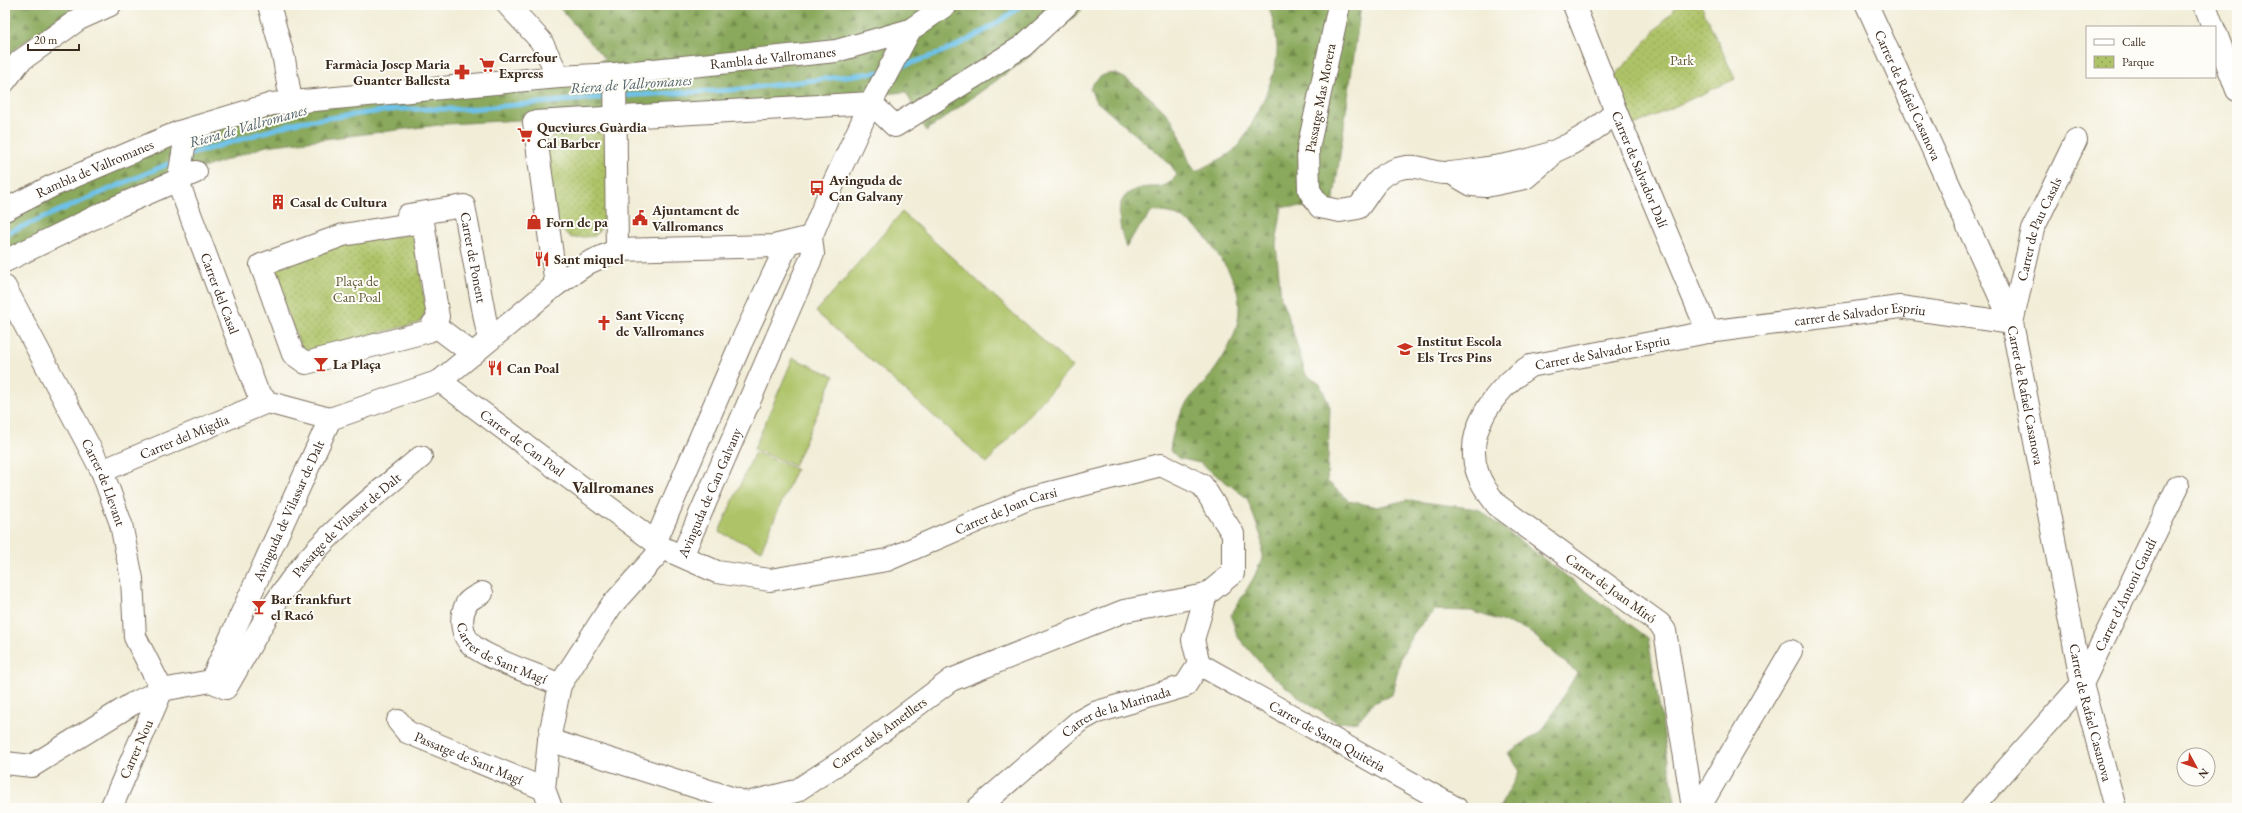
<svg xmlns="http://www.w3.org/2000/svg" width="2242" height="813" font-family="'EB Garamond',serif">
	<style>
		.green { fill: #aec367; stroke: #747642 }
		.forest { fill: url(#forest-firs); stroke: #626a3d }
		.park { fill: url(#park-dots); stroke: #747642 }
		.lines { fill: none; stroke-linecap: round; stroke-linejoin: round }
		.stream { stroke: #6dc2ea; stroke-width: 5 }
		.minor-casing { stroke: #7b6e5f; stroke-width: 24 }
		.minor { stroke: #fff; stroke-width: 22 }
		.labels { text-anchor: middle; stroke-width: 4; stroke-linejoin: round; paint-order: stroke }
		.street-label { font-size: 14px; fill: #3b2a1e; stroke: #fdfcf7 }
		.poi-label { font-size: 14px; font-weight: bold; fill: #3b2a1e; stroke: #fdfcf7; text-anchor: start }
		.park-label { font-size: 14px; fill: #5e5834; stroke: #fdfcf7 }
		.water-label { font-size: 15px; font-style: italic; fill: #4c5f65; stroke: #fdfcf7 }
		.quarter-label { font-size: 16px; font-weight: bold; fill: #3b2a1e; stroke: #fdfcf7 }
	</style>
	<defs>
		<pattern id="forest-firs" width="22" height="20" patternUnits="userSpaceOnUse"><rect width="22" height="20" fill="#8aa95c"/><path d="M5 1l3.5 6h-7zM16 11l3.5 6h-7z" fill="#728a4b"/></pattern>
		<pattern id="park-dots" width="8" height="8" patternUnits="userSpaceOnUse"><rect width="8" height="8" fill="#aec367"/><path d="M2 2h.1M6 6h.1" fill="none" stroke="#8f9f54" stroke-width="1.8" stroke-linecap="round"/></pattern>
	</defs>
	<rect width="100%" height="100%" fill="#fdfcf7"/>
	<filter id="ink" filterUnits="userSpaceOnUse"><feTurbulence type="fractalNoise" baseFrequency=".025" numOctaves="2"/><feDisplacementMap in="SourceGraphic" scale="8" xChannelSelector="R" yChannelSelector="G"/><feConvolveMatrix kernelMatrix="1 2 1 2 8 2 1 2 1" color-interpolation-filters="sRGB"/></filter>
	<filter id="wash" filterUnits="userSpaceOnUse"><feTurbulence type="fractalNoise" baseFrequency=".012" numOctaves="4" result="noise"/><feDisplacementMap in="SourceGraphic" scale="16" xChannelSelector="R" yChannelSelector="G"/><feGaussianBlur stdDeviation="0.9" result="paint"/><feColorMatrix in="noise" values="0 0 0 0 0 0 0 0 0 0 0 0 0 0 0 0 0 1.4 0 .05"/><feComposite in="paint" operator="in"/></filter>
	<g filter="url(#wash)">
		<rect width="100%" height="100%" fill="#f1edd7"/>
		<!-- green -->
		<path class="green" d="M902,212L1072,367L987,463L816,312Z
			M793,358L834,376L794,466L754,449Z
			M755,452L796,469L761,550L719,532Z"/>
		<!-- forest -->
		<path class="forest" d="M5,5H77L13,50L5,61Z
			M557,5H892L894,10L902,5H1087L1033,54L926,131L906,92L666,112L447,124L266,146L135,192L5,256V201L169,126L581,69L605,59Z
			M1268,5H1361L1333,205L1312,208L1282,206L1276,244L1281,298L1289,319L1306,375L1320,384L1330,407L1327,481L1349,501L1377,507L1407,500L1478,509L1648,638L1676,808H1499L1520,771L1508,753L1543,730L1577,673L1528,630L1471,611L1435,610L1416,630L1401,657L1392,695L1373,703L1358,721L1338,723L1301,699L1267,671L1237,636L1231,615L1253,579L1262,559V539L1247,498L1200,463L1178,458L1170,450C1172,435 1176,422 1183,409C1188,399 1198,390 1206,381C1228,354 1248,320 1235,284C1230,270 1218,256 1210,243C1198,225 1173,209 1152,212L1134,234L1126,248C1120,227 1109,195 1141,188C1159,185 1164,191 1177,175L1171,165L1103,107L1095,100L1090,88C1096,79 1103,72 1115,74C1128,76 1166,110 1173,122C1184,138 1184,158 1196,172C1207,164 1225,159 1234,150C1250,135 1277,76 1277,53C1278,38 1273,19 1268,5Z"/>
		<!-- park -->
		<path class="park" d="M1678,5H1701L1735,79L1632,126L1613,78Z
			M598,131L608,140L610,217L595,236L572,238L555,225L545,146L553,135Z
			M414,234L426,310L419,323L303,352L273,277L275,269L343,243Z"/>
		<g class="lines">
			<!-- stream -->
			<path class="stream" d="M898,67C947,53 982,36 1022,5
				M619,96L732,90L880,72
				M188,155L298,122L398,109H468L609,97
				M5,234L175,161"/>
		</g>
	</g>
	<g filter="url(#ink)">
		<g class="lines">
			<defs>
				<g id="minor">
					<path d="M269,5L284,59L291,102"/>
					<path d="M508,5L541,41L559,77"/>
					<path d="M1339,5L1308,149L1309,190L1320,207L1340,211L1358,208C1369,195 1375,178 1392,171C1417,161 1423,172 1445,173C1459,173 1474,170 1488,168C1539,161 1577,147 1616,112"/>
					<path id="s1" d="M1574,5L1616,112L1708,332"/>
					<path id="s2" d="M1867,5L2012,323L2082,684L2115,808"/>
					<path d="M2205,5L2213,27"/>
					<path d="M2215,31L2237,90"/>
					<path d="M615,74L617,250"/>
					<path d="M5,81L20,61L79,19L110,5"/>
					<path d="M1451,173L1472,185L1486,186L1525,178L1549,158"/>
					<path id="s3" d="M178,182L257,391L267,402"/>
					<path d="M178,182L187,130"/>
					<path id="s4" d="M5,210L52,186L179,132L272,104L559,77L615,74L836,51L910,30L946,5"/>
					<path id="s5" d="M408,215L464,206L489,340"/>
					<path d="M423,222L438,317L429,331L306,363L293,354L261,265L343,235Z"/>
					<path d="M811,237L774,246L617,250L588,263L556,285L534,122L871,103L895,126L1023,46L1067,5"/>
					<path d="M5,261L114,208L196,172"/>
					<path id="s6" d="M5,287L102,471L121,524L132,579L135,637L162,690L111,808"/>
					<path id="s7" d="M2012,323L2033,229L2076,140"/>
					<path d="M433,324L473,354"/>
					<path id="s8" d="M440,381L663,548L717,572L770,580L887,560L1030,498L1161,465L1202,485L1233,534V573L1206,595L1124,611L951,680L848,757L796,791L747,803L549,740"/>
					<path d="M267,402L330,419"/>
					<path id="s9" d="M102,471L267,402"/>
					<path d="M655,543L741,343L788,243"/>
					<path id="s10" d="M682,556L813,254L811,237L830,191L871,103L910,30"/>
					<path id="s11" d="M482,593C478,595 470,599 467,603C459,617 461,636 473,646C490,660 538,675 560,685"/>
					<path id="s12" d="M1199,664L1456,808"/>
					<path id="s13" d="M211,681L226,688C249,649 270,606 298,571C333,527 378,493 421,457"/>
					<path id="s14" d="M398,721L407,732L544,789"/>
					<path id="s15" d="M5,763L32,766L132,704L162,690L211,681L330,419L440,381L556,285"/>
					<path d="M551,808L544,789L549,740L560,685L611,606L663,548"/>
					<path id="s16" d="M978,808L1078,722L1094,713L1185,686L1199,664L1193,640L1206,595"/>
					<path id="s17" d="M1693,808L1665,631L1660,624L1497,505C1490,496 1482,486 1478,474C1462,431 1496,388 1530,366L1708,332L1900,307L2012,323"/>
					<path d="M1699,808L1791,651"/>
					<path id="s18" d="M1972,808L2082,684L2178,486"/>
				</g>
			</defs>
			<!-- minor casing -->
			<use href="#minor" class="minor-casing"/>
			<!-- minor -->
			<use href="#minor" class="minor"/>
		</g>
	</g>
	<!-- icons -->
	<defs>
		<symbol id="supermarket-bare" viewBox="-9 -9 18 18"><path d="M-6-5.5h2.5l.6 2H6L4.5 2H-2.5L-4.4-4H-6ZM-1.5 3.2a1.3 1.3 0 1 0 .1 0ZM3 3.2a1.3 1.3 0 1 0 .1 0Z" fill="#c8321e" stroke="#fdfcf7" stroke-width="2.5" paint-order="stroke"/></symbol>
		<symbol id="pharmacy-bare" viewBox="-9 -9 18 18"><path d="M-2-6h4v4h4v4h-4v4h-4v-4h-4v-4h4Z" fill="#c8321e" stroke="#fdfcf7" stroke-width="2.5" paint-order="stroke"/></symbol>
		<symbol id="bus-bare" viewBox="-9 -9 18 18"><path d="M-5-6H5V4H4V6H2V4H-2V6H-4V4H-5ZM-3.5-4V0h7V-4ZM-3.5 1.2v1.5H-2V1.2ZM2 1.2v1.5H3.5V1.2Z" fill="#c8321e" stroke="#fdfcf7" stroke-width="2.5" paint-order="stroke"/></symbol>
		<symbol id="building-bare" viewBox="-9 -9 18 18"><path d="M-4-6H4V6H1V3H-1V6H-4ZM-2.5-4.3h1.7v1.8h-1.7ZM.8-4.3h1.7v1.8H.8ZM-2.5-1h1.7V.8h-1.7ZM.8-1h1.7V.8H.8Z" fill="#c8321e" stroke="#fdfcf7" stroke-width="2.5" paint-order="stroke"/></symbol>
		<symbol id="civic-bare" viewBox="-9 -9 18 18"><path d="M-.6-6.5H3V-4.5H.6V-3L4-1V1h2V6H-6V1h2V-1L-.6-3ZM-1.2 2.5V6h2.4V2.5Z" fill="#c8321e" stroke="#fdfcf7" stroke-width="2.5" paint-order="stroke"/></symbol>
		<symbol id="shop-bare" viewBox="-9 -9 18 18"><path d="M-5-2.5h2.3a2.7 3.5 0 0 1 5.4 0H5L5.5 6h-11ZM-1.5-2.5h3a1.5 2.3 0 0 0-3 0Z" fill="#c8321e" stroke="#fdfcf7" stroke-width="2.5" paint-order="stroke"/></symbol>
		<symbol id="restaurant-bare" viewBox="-9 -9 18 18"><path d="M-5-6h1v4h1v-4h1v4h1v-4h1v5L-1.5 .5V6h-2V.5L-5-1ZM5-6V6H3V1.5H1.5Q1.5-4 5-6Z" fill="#c8321e" stroke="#fdfcf7" stroke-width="2.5" paint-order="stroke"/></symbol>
		<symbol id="church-bare" viewBox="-9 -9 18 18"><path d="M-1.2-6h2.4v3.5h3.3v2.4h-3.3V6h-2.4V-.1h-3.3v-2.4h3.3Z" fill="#c8321e" stroke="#fdfcf7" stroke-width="2.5" paint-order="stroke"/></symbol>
		<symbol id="school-bare" viewBox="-9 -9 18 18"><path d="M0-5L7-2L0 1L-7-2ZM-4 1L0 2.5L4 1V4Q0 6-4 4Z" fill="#c8321e" stroke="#fdfcf7" stroke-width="2.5" paint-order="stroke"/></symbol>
		<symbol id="bar-bare" viewBox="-9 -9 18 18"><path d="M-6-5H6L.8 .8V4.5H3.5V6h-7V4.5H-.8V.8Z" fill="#c8321e" stroke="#fdfcf7" stroke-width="2.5" paint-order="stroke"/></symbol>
	</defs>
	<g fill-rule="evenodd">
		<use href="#supermarket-bare" x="476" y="54" width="22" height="22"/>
		<use href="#pharmacy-bare" x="451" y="61" width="22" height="22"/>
		<use href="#supermarket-bare" x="514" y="124" width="22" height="22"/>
		<use href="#bus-bare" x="806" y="177" width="22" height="22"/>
		<use href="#building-bare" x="267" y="191" width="22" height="22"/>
		<use href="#civic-bare" x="629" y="207" width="22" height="22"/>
		<use href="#shop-bare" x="523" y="211" width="22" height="22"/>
		<use href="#restaurant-bare" x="531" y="248" width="22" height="22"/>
		<use href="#church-bare" x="593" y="312" width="22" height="22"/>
		<use href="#school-bare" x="1394" y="338" width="22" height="22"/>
		<use href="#bar-bare" x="310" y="353" width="22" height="22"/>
		<use href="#restaurant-bare" x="484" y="357" width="22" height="22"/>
		<use href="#bar-bare" x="248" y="596" width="22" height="22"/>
	</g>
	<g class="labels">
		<!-- street labels -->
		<g class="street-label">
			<text dy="5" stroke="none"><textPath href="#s4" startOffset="791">Rambla de Vallromanes</textPath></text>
			<text dy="5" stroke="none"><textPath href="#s2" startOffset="99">Carrer de Rafael Casanova</textPath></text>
			<text transform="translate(1320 98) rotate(-79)" y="5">Passatge Mas Morera</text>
			<text dy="5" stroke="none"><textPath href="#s4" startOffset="99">Rambla de Vallromanes</textPath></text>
			<text dy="5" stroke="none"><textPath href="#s1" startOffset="177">Carrer de Salvador Dalí</textPath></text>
			<text dy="5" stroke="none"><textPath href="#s7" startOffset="98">Carrer de Pau Casals</textPath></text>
			<text dy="5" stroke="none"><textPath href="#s5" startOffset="109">Carrer de Ponent</textPath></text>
			<text dy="5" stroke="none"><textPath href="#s3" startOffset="119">Carrer del Casal</textPath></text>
			<text dy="5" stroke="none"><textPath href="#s17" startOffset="890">carrer de Salvador Espriu</textPath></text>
			<text dy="5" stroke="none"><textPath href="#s17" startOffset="629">Carrer de Salvador Espriu</textPath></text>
			<text dy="5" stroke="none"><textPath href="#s2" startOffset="423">Carrer de Rafael Casanova</textPath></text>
			<text dy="5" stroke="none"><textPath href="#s9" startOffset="89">Carrer del Migdia</textPath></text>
			<text dy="5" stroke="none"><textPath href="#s8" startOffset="103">Carrer de Can Poal</textPath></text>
			<text dy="5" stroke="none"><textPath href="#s6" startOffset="219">Carrer de Llevant</textPath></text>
			<text dy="5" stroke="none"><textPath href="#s10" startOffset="69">Avinguda de Can Galvany</textPath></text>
			<text dy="5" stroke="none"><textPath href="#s15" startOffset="415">Avinguda de Vilassar de Dalt</textPath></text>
			<text dy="5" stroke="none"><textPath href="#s8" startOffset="639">Carrer de Joan Carsi</textPath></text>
			<text dy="5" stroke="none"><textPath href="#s13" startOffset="221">Passatge de Vilassar de Dalt</textPath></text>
			<text transform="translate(1611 588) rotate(36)" y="5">Carrer de Joan Miró</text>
			<text dy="5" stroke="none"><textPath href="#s18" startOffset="265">Carrer d'Antoni Gaudí</textPath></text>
			<text dy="5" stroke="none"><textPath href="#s11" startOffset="92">Carrer de Sant Magí</textPath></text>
			<text dy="5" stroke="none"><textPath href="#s2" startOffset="747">Carrer de Rafael Casanova</textPath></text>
			<text dy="5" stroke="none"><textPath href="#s16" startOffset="171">Carrer de la Marinada</textPath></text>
			<text transform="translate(879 733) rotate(-36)" y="5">Carrer dels Ametllers</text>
			<text dy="5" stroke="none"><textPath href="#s12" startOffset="147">Carrer de Santa Quitèria</textPath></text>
			<text transform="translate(136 749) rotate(-66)" y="5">Carrer Nou</text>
			<text dy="5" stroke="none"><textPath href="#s14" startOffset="81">Passatge de Sant Magí</textPath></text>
		</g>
		<!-- poi labels -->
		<g class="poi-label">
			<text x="499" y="62">Carrefour<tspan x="499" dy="16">Express</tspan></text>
			<text x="450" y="69" text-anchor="end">Farmàcia Josep Maria<tspan x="450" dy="16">Guanter Ballesta</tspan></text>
			<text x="537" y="132">Queviures Guàrdia<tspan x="537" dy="16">Cal Barber</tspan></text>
			<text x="829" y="185">Avinguda de<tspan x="829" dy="16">Can Galvany</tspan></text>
			<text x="290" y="207">Casal de Cultura</text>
			<text x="652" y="215">Ajuntament de<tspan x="652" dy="16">Vallromanes</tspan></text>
			<text x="546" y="227">Forn de pa</text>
			<text x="554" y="264">Sant miquel</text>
			<text x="616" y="320">Sant Vicenç<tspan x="616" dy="16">de Vallromanes</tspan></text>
			<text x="1417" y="346">Institut Escola<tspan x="1417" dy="16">Els Tres Pins</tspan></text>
			<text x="333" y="369">La Plaça</text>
			<text x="507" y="373">Can Poal</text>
			<text x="271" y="604">Bar frankfurt<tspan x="271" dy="16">el Racó</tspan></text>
		</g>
		<!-- park labels -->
		<g class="park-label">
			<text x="1682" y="65">Park</text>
			<text x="357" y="286">Plaça de<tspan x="357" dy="16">Can Poal</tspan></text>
		</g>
		<!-- water labels -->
		<g class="water-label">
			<text transform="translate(631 84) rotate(-4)" y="5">Riera de Vallromanes</text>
			<text transform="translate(248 126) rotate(-16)" y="5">Riera de Vallromanes</text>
		</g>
		<!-- quarter labels -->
		<g class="quarter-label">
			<text x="613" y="493">Vallromanes</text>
		</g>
	</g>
	<!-- margin -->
	<rect width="2242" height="813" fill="none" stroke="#fdfcf7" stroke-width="20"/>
	<!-- legend -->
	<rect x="2086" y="26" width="130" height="52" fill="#fdfcf7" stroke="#afa8a0"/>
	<rect x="2094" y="39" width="20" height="6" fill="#ffffff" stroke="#afa8a0"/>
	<text x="2122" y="46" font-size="12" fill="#3b2a1e">Calle</text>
	<rect x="2094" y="56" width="20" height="12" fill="url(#park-dots)" stroke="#afa8a0"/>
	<text x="2122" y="66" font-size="12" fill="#3b2a1e">Parque</text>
	<!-- north arrow -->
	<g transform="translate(2196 767) rotate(130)"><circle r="19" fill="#fdfcf7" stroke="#afa8a0"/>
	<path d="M0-3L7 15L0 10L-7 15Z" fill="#c8321e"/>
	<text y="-6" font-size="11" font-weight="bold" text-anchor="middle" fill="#3b2a1e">N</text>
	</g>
	<!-- scale -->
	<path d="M28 44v6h51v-6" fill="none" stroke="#3b2a1e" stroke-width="2"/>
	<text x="34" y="44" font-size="12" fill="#3b2a1e" stroke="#fdfcf7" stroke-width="3" paint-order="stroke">20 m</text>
</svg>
